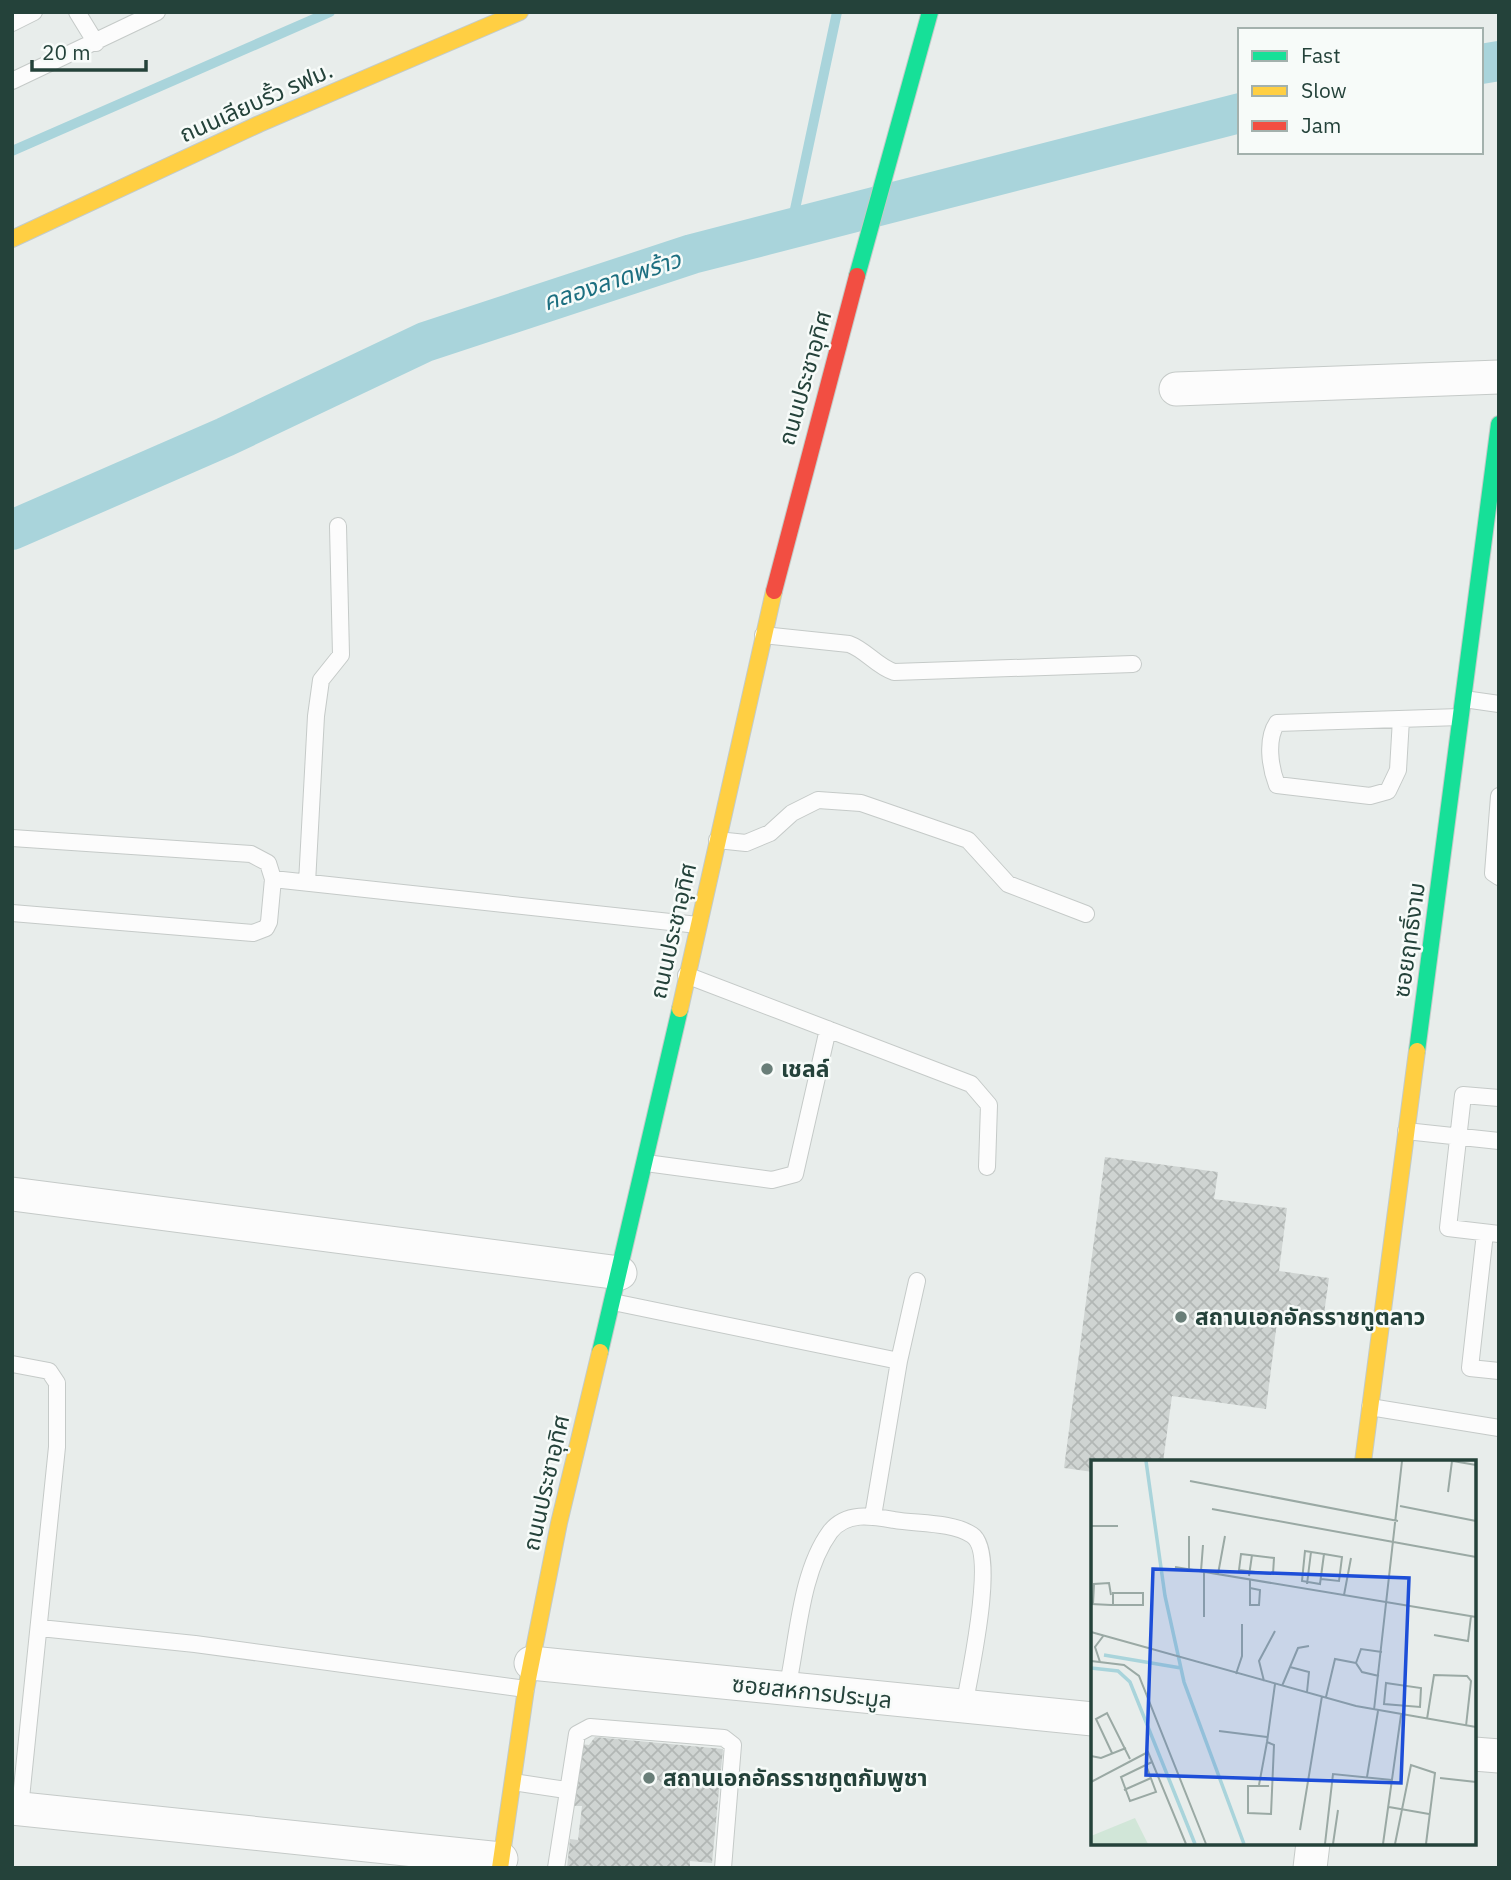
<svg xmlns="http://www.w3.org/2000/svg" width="1511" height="1880" font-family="'IBM Plex Sans','Noto Sans Thai',sans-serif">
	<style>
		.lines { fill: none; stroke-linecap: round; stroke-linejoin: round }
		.stream { stroke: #a9d4db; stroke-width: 10 }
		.canal { stroke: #a9d4db; stroke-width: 40 }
		.building { fill: url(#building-cross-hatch) }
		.lane-casing { stroke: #c5cac8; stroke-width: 18 }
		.street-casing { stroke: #c5cac8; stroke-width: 35 }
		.fast-casing { stroke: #c3cbc8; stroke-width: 18 }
		.slow-casing { stroke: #c3cbc8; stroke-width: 18 }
		.jam-casing { stroke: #c3cbc8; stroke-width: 18 }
		.lane { stroke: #fcfcfc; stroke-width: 16 }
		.street { stroke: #fcfcfc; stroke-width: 33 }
		.fast { stroke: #16e098; stroke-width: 16 }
		.slow { stroke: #ffcf43; stroke-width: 16 }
		.jam { stroke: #f24e42; stroke-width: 16 }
		.poi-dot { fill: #697e78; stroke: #f7fbf9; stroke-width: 2.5 }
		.labels { text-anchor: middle; stroke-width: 5; stroke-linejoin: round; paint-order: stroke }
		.street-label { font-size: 23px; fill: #24423a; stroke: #f7fbf9 }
		.poi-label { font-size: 23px; font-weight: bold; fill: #24423a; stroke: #f7fbf9; text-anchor: start }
		.water-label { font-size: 24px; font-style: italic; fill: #1c6f80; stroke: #f7fbf9 }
		.inset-river { fill: none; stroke: #a9d4db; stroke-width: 3.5 }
		.inset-road { fill: none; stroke: #9aa9a4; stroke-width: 2 }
		.view { fill: #1d4ed8; fill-opacity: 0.15; stroke: #1d4ed8; stroke-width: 3.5 }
		.inset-edge { fill: none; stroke: #24423a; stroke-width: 3.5 }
	</style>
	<defs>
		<pattern id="building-cross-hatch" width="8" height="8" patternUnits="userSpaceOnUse" patternTransform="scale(1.75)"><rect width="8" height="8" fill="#cfd4d2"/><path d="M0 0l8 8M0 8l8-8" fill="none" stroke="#b2b7b5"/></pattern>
	</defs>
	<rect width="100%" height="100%" fill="#e8edeb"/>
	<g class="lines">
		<!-- stream -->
		<path class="stream" d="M12,151L330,12
			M791,228L837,12"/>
		<!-- canal -->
		<path class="canal" d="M1481,64L1499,61
			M12,530L225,437L425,342L692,254L1240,113"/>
	</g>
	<!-- building -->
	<path class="building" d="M1105,1157L1218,1172L1214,1199L1287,1208L1279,1271L1329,1278L1323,1321L1278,1314L1266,1409L1172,1396L1163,1462H1093V1472L1064,1468Z
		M595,1737L723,1749L712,1863L690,1861V1868H567L570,1839L578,1840L582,1806H574L581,1744L589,1745Z"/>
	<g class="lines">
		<defs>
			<path id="lane" d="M77,12L96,43
				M12,23L34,12
				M12,81L157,12
				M763,635L849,644C866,650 876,666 894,672L1133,664
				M1464,699L1499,704
				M1401,719L1398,770L1388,791L1370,796L1277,785C1270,767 1266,739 1277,723L1460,717
				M1499,796L1493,873L1499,877
				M12,838L251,854L268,863L273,879L269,922L266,928L253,933L12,913
				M717,840L746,843L770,833L792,813L818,800L861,803L968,840L1008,884L1086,914
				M273,879L698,925
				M307,883L316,716L321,680L341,655L338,526
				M686,975L971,1084L989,1105L987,1167
				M1499,1098L1463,1095L1448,1228L1499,1234
				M1406,1131L1499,1141
				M646,1163L772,1180L795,1174L828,1029
				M1485,1233L1470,1368L1499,1371
				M613,1302L899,1361L873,1516
				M899,1361L917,1281
				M12,1364L49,1371L57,1383V1447L20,1808
				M1370,1407L1499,1428
				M40,1628L195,1644L526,1689
				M787,1689C798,1640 800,1573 830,1532C846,1511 872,1516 894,1520C918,1524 952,1522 972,1535C998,1552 969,1677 964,1707
				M513,1782L566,1790
				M556,1868L577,1734L590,1727L724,1738L733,1745L723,1868"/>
			<path id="street" d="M1176,389L1499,377
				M12,1194L620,1273
				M531,1663L1093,1719
				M1474,1754L1499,1756
				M12,1808L501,1859
				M1310,1868L1313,1843"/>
			<path id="fast" d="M857,276L930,12
				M1417,1051L1499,424
				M600,1352L680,1009"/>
			<path id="slow" d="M12,239L259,124L520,12
				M680,1009L774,591
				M1363,1462L1417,1051
				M500,1868L526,1689L559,1523L600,1352"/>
			<path id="jam" d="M774,591L857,276"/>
		</defs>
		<!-- lane casing -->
		<use href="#lane" class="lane-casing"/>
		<!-- street casing -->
		<use href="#street" class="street-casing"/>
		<!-- fast casing -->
		<use href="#fast" class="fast-casing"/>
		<!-- slow casing -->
		<use href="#slow" class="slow-casing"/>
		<!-- jam casing -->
		<use href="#jam" class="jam-casing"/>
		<!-- lane -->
		<use href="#lane" class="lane"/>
		<!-- street -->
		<use href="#street" class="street"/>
		<!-- fast -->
		<use href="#fast" class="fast"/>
		<!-- slow -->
		<use href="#slow" class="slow"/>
		<!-- jam -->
		<use href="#jam" class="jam"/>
	</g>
	<!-- markers -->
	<g class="poi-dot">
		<circle cx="767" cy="1069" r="7"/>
		<circle cx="1181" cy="1317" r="7"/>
		<circle cx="649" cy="1778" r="7"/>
	</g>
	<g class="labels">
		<!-- street labels -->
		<g class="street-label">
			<text transform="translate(256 102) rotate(-24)" y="8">ถนนเลียบรั้ว รฟม.</text>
			<text transform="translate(805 378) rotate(-74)" y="8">ถนนประชาอุทิศ</text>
			<text transform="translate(673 931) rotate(-77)" y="8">ถนนประชาอุทิศ</text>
			<text transform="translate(1409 940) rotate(-82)" y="8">ซอยฤทธิ์งาม</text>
			<text transform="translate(546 1483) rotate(-77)" y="8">ถนนประชาอุทิศ</text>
			<text transform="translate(812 1692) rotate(6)" y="8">ซอยสหการประมูล</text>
		</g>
		<!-- poi labels -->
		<g class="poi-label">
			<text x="781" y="1077">เชลล์</text>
			<text x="1195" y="1325">สถานเอกอัครราชทูตลาว</text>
			<text x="663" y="1786">สถานเอกอัครราชทูตกัมพูชา</text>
		</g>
		<!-- water labels -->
		<g class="water-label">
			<text transform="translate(612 281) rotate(-18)" y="8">คลองลาดพร้าว</text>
		</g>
	</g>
	<!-- overview -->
	<g transform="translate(1091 1460)">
		<rect width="385" height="385" fill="#e8edeb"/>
		<path d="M44,358L57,384H0V376Z" fill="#d1e6d8"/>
		<path class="inset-river" d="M55,1L74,136L93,222L153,384M13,195L90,208M0,208L27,211L39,222L104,384"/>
		<path class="inset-road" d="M362,1L385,5M99,21L307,61M357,32L361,1M309,46L385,61M121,49L385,97M0,66H27M98,76V109M214,91L233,94L229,124L211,121ZM150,94L183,98L182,114L148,110ZM84,107L385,157M110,111L112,85M113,112V157M127,114L134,76M158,116L161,95M230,119L248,121L251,97L233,94M216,124L220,92M159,128L169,130L168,145H159V119M253,135L260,98M0,144L20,145H52V133H22V145M2,144L3,124L18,123L20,135M0,172L265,246L385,267M343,175L377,181L380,156M0,201L33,205L48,216L115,384M9,202L4,187L13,175M199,207L218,212L216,232M145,214L151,196V164M288,216L271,212L265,203L270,189L291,192M173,221L168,201L184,171M295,223L330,228L329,247L293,244ZM191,226L207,188L218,186M235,237L244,199L265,203M283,250L311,1M336,259L343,215L376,216L380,221L375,266M128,271L176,277M176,282L184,224M21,293L5,259L16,253L39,299M0,296L10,298L35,288M55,305L65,332L39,341L30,317L61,302M276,317L287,251M349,318L385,322M0,322L57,292L95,384M168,325L176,282L183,285L180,354L157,353V326H178M33,330L60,318M298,347L338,354M209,370L231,236M234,384L242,314L301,320M242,384L247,350M292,384L310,255M304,384L320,305L344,313L335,384"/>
		<path class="view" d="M62,109L318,118L310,323L55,315Z"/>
		<rect width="385" height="385" class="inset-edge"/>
	</g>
	<!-- border -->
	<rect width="1511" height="1880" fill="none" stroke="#24423a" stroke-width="28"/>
	<!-- legend -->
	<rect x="1238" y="28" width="245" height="126" fill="#f7fbf9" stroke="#a3b1ad" stroke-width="2"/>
	<rect x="1252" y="51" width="35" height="10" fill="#16e098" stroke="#a3b1ad" stroke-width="2"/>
	<text x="1301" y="63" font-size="21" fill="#24423a">Fast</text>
	<rect x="1252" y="86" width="35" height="10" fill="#ffcf43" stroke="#a3b1ad" stroke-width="2"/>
	<text x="1301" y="98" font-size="21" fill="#24423a">Slow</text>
	<rect x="1252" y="121" width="35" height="10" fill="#f24e42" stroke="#a3b1ad" stroke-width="2"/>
	<text x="1301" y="133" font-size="21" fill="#24423a">Jam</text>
	<!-- scale -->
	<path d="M32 60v10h114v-10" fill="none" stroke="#24423a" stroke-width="3.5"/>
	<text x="42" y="60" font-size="21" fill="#24423a" stroke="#f7fbf9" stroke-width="5" paint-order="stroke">20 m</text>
</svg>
